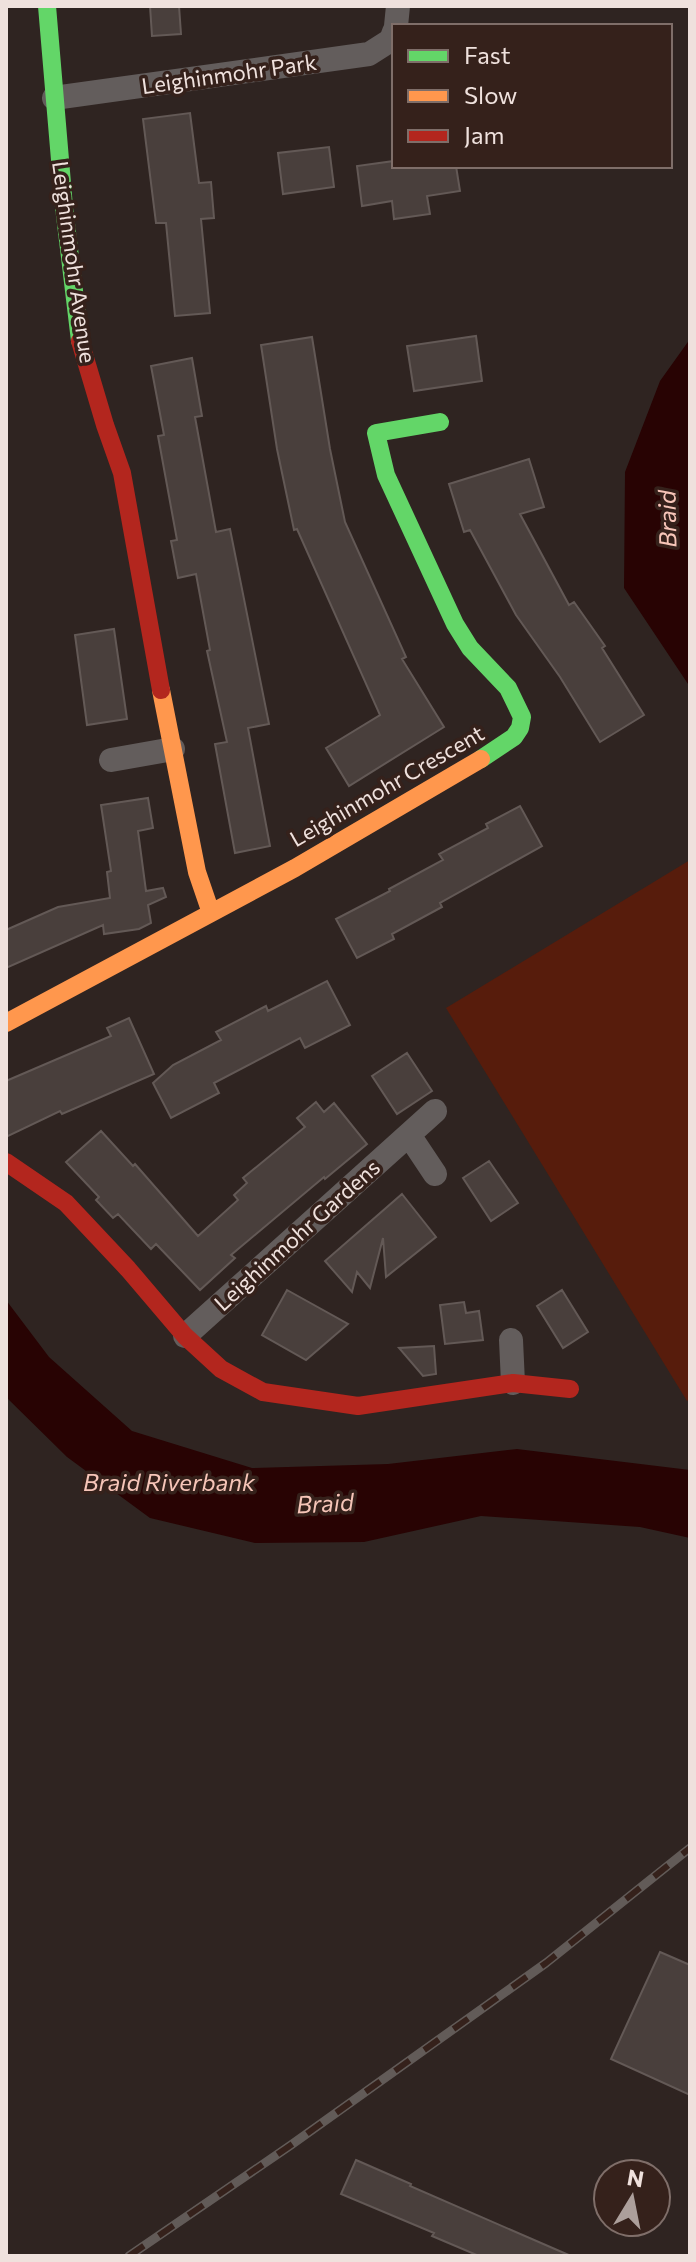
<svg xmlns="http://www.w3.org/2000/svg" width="696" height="2262" font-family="Commissioner,sans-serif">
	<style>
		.green { fill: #571c0c }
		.water { fill: #280303 }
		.building { fill: #493f3c; stroke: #635956; stroke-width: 2 }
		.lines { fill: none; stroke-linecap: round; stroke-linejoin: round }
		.street { stroke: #635d5c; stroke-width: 24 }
		.fast { stroke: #63d668; stroke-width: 18 }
		.slow { stroke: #ff974d; stroke-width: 18 }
		.jam { stroke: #b3261e; stroke-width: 18 }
		.rail-casing { stroke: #625b58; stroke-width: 9 }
		.rail { stroke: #35211b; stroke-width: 6; stroke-dasharray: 18; stroke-linecap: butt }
		.labels { text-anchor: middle; stroke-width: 7; stroke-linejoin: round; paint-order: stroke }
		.street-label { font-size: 22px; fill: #efe1dd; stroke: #35211b }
		.water-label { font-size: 24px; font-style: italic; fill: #f6c5b8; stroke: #35211b }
	</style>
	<rect width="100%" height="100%" fill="#2f2421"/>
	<!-- green -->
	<path class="green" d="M690,860V1399L687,1401L446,1008Z"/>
	<!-- water -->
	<path class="water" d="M690,339V687L624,588L625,472L660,381Z
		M6,1300L49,1357L132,1431L252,1468L388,1464L517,1449L690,1470V1538L640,1527L481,1516L364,1542L255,1543L150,1518L67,1457L6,1397Z"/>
	<!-- building -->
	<path class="building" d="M150,6H179L181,34L152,36Z
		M190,113L199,183L211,182L214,218L201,219L210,313L175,316L166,223H156L143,119Z
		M329,147L334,187L283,194L278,153Z
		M394,161V166H456L460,191L427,196L430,214L394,219L392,201L362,206L357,166Z
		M476,336L482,381L414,391L407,346Z
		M312,337L330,449L345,522L406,657L402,659L444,727L349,786L326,748L380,715L297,529L294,530L277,449L261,345Z
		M192,358L202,416L195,417L216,532L230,529L269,724L248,728L270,846L235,853L215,744L227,742L207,651L210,650L196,574L178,578L171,541L177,540L158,436L164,435L151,366Z
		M529,459L544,507L520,514L569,605L574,602L605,646L602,648L644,715L600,742L560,677L516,615L470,530L464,532L449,484Z
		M114,629L127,719L87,725L75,635Z
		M148,798L153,828L138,831L146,891L163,888L166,897L148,905L151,923L139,929L104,934L103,925L6,968V930L58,907L110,898L107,872L111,871L101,805Z
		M520,806L542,846L440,903L442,907L392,934L394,939L357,958L336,919L390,891L389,889L443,860L439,854L488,828L486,824Z
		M327,981L350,1025L305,1048L300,1038L214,1083L219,1093L171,1118L153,1083L173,1065L221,1040L216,1032L266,1006L268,1011Z
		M129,1018L154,1074L62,1114L60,1111L6,1137V1081L111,1036L107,1028Z
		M407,1053L432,1091L397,1114L372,1076Z
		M316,1102L324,1112L334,1103L367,1144L325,1179L324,1177L231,1255L235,1258L200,1290L156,1244L151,1249L118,1214L113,1218L96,1200L99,1197L66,1162L101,1131L133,1166L135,1164L198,1236L238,1200L234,1195L247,1183L243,1178L305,1127L297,1118Z
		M489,1161L518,1203L491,1221L463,1178Z
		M402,1194L436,1237L386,1277L383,1238L370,1288L357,1272L352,1292L325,1261Z
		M287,1290L348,1324L306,1360L262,1335Z
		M562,1290L588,1332L563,1348L537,1306Z
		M464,1302L466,1313L479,1311L483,1340L445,1344L440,1305Z
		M434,1346L436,1374L423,1376L399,1348Z
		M660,1952L690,1965V2095L611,2059Z
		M356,2160L411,2184L410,2186L571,2256H479L432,2236L434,2233L341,2194Z"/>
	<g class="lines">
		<!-- street -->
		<path class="street" d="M396,26L398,6
			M54,98L369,54L391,40L394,32
			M111,760L173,749
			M409,1135L435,1174
			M185,1336L435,1111
			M511,1340L513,1383"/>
		<!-- fast -->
		<path class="fast" d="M47,6L64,207L80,341
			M440,422L376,433L386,475L455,624L470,648L508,688L522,717L520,728L514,737L481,759"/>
		<!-- slow -->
		<path class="slow" d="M161,690L197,872L211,913
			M6,1023L295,868L481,759"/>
		<!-- jam -->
		<path class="jam" d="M80,341L105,425L122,473L161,690
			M6,1162L66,1203L128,1269L185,1336L221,1369L263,1392L358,1406L513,1383L570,1389"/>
		<defs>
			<path id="rail" d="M129,2256L291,2145L546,1963L690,1848"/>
		</defs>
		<!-- rail casing -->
		<use href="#rail" class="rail-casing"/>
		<!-- rail -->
		<use href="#rail" class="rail"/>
	</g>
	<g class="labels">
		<!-- street labels -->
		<g class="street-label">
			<text transform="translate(229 74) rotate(-8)" y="8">Leighinmohr Park</text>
			<text transform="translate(74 262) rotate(82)" y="8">Leighinmohr Avenue</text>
			<text transform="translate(387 786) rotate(-30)" y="8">Leighinmohr Crescent</text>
			<text transform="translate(297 1235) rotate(-42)" y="8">Leighinmohr Gardens</text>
		</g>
		<!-- water labels -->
		<g class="water-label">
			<text transform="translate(668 519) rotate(-91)" y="8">Braid</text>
			<text x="169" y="1491">Braid Riverbank</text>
			<text transform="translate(325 1504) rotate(-3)" y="8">Braid</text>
		</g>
	</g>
	<!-- border -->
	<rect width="696" height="2262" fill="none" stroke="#efe1dd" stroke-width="16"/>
	<!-- legend -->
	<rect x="392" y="24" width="280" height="144" fill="#35211b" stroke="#7f6e69" stroke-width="2"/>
	<rect x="408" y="50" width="40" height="12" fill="#63d668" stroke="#7f6e69" stroke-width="2"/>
	<text x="464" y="64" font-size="24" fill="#efe1dd">Fast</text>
	<rect x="408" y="90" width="40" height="12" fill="#ff974d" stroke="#7f6e69" stroke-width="2"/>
	<text x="464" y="104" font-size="24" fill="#efe1dd">Slow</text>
	<rect x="408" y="130" width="40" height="12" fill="#b3261e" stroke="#7f6e69" stroke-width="2"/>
	<text x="464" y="144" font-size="24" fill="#efe1dd">Jam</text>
	<!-- north arrow -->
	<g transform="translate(632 2198) rotate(10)"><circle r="38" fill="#35211b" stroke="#7f6e69" stroke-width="2"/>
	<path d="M0-6L14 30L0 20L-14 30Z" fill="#ac9f9b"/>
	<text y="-12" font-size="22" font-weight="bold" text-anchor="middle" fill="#efe1dd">N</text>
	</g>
</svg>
